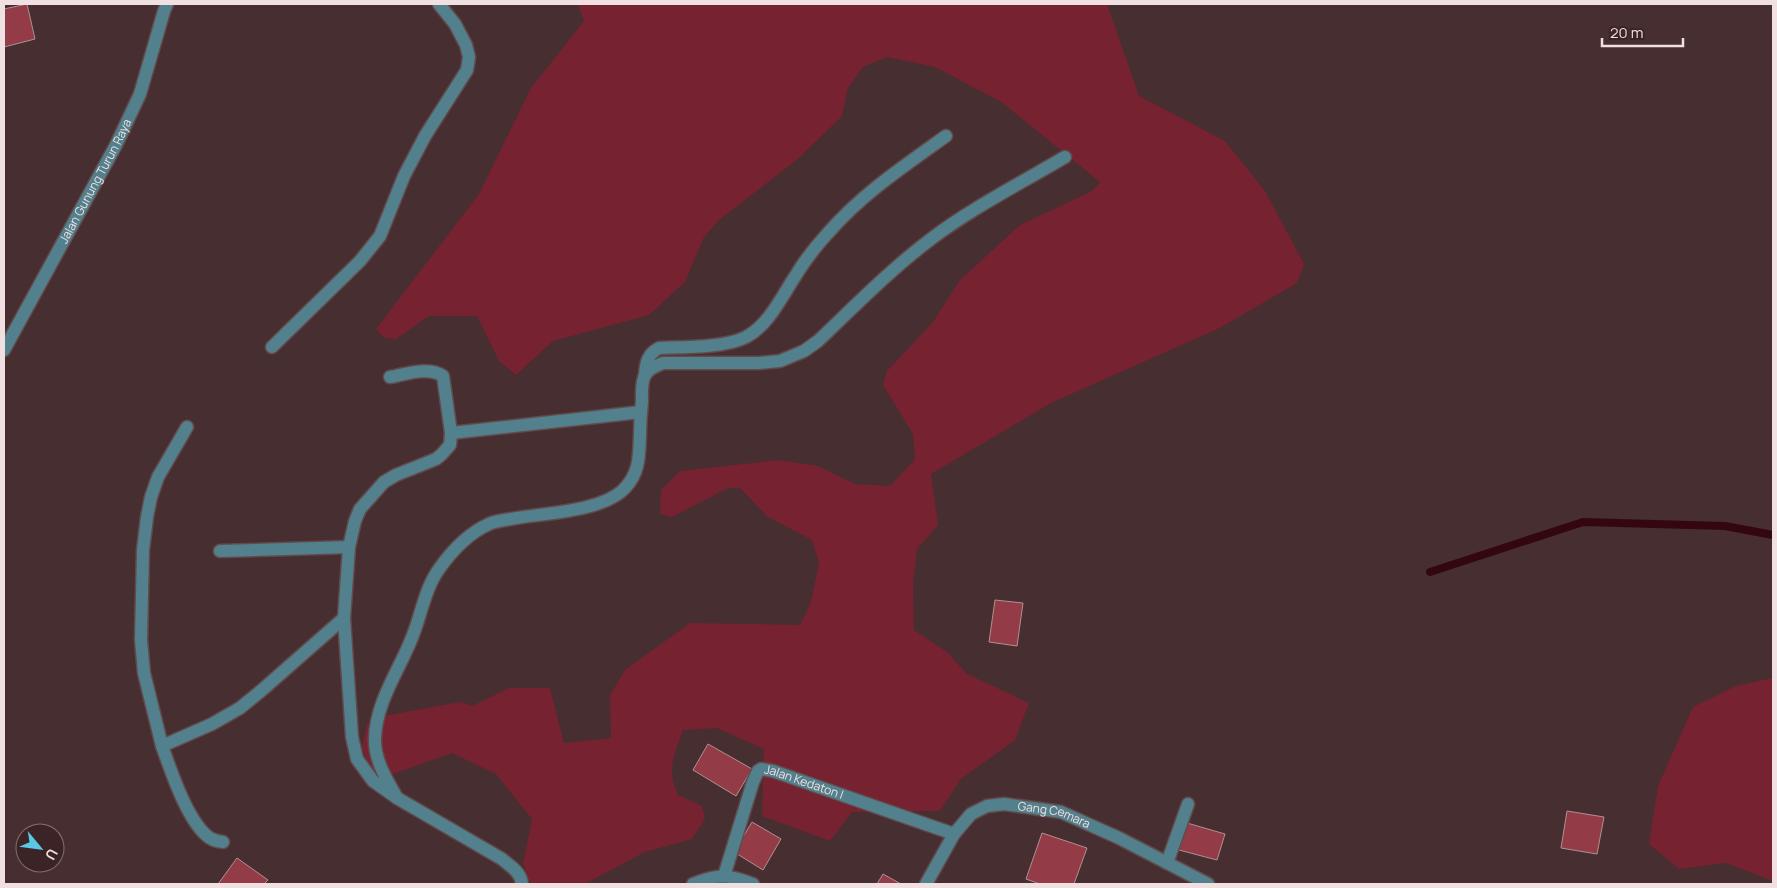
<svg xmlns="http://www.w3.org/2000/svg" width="1777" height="888" font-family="Manrope,sans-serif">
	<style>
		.green { fill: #762231 }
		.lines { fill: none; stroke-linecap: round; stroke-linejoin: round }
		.stream { stroke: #340710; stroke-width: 8 }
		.building { fill: #933b47; stroke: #af9192 }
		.minor-casing { stroke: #624a4c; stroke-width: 15 }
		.minor { stroke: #52808c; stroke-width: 12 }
		.labels { text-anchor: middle; stroke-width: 4.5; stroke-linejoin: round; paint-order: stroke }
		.street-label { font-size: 12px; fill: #f1e0e1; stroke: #3c2426 }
	</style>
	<rect width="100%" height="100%" fill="#472e30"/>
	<!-- green -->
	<path class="green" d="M578,4H1107L1139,96L1225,141L1265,191L1304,264L1297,283L1220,328L1051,403L931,474L938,525L917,549L913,585L914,630L947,652L967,674L1029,703L1015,740L961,779L940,811L852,812L830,841L762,816L764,749L717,728L683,730C674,756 666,769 678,795L702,806L705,819L692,839L645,852L585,884H531L523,864L532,819L496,774L452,753L382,778L371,771L362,748L367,724L378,717L460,702L472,706L509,688H550L564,743L611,738L610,695L625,670L690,623L800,625L811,602L819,563L812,540L768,517L740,488H728L672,517L660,514L661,490L680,471L779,460L818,466L855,484L890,486L915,459L913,434L883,385L887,371L933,322L960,280L1020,225L1092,191L1100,182L1001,102L935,67L887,57L863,67L848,88L842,116L798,159L719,220L704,237L685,282L649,315L553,341L516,375L499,361L477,316H429L396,339L384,338L376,329L479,194L531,88L584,21Z
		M1773,678V881L1726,863L1679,869L1649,844L1658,786L1693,707L1736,686Z"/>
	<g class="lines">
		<!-- stream -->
		<path class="stream" d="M1430,572L1583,522L1725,526L1773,535"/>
	</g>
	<!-- building -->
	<path class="building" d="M27,4L35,39L4,47V9Z
		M995,600L1023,603L1017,646L989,642Z
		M708,744L752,769L736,796L693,770Z
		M1567,811L1604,817L1597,854L1561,848Z
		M752,822L781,839L763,870L734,852Z
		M1187,823L1225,834L1217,860L1179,850Z
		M1042,833L1087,848L1074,884H1040L1026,879Z
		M237,858L268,880L264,884H218Z
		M883,874L901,884H877Z"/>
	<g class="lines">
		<defs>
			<g id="minor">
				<path d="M272,347L360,261L380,236L404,176L425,136L467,70L469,57L466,45L455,24L439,4"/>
				<path id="s1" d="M4,350L116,145L140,94L164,11L167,4"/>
				<path d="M645,374C646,362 648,354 659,348C683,347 725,348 746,337C769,325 782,296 796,275C805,260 816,246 828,233C862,194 904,166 946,136"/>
				<path d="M390,377C406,374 429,366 443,376L451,433L450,445L441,455L436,459L396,475L384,482L360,509L355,521L349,547L344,618L352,737L357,759L373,781L397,798L502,859C510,866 521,872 522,884"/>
				<path d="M187,427L158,477L151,497L147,517L143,550L141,640L144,673L162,746L212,724L240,708L262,690L344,618"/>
				<path d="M451,433L641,412"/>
				<path d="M220,551L349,547"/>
				<path d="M162,746C171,771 186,817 206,835C211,840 216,841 223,842"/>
				<path d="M397,798C387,780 374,760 375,738C376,703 398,672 411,640C421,617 424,590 439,569C451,552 469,533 489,524C495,521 503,520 511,519C542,513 603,512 625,488C640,472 639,455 640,435C640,424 641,412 642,401C642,392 641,383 645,375C649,368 656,366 663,363H759L780,361L804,351L818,341C855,306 891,269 931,239C972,208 1021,183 1065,157"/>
				<path d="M1167,863L1188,804"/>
				<path id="s2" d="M724,876L753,782L758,771L761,769L773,771L954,834"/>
				<path d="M693,884C718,874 727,874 753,884"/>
				<path id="s3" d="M926,884L954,834L971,814L987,806L1004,804L1061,812L1119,838L1208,884"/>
			</g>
		</defs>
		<!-- minor casing -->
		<use href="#minor" class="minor-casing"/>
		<!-- minor -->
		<use href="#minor" class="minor"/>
	</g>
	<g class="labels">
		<!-- street labels -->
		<g class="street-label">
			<text dy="4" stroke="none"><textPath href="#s1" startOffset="192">Jalan Gunung Turun Raya</textPath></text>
			<text dy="4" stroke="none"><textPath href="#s2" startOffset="159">Jalan Kedaton I</textPath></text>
			<text dy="4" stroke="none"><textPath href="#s3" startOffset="170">Gang Cemara</textPath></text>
		</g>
	</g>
	<!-- border -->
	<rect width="1777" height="888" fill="none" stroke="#f1e0e1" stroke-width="10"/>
	<!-- north arrow -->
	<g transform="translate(40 848) rotate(119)"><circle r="24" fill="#3c2426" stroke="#846f71"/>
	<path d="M0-4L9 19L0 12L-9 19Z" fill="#59c8e4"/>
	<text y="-8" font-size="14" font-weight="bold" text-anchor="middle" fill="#f1e0e1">U</text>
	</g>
	<!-- scale -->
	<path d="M1602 38v8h81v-8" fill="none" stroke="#f1e0e1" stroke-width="2.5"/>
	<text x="1610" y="38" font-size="15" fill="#f1e0e1" stroke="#3c2426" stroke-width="4" paint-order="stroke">20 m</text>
</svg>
